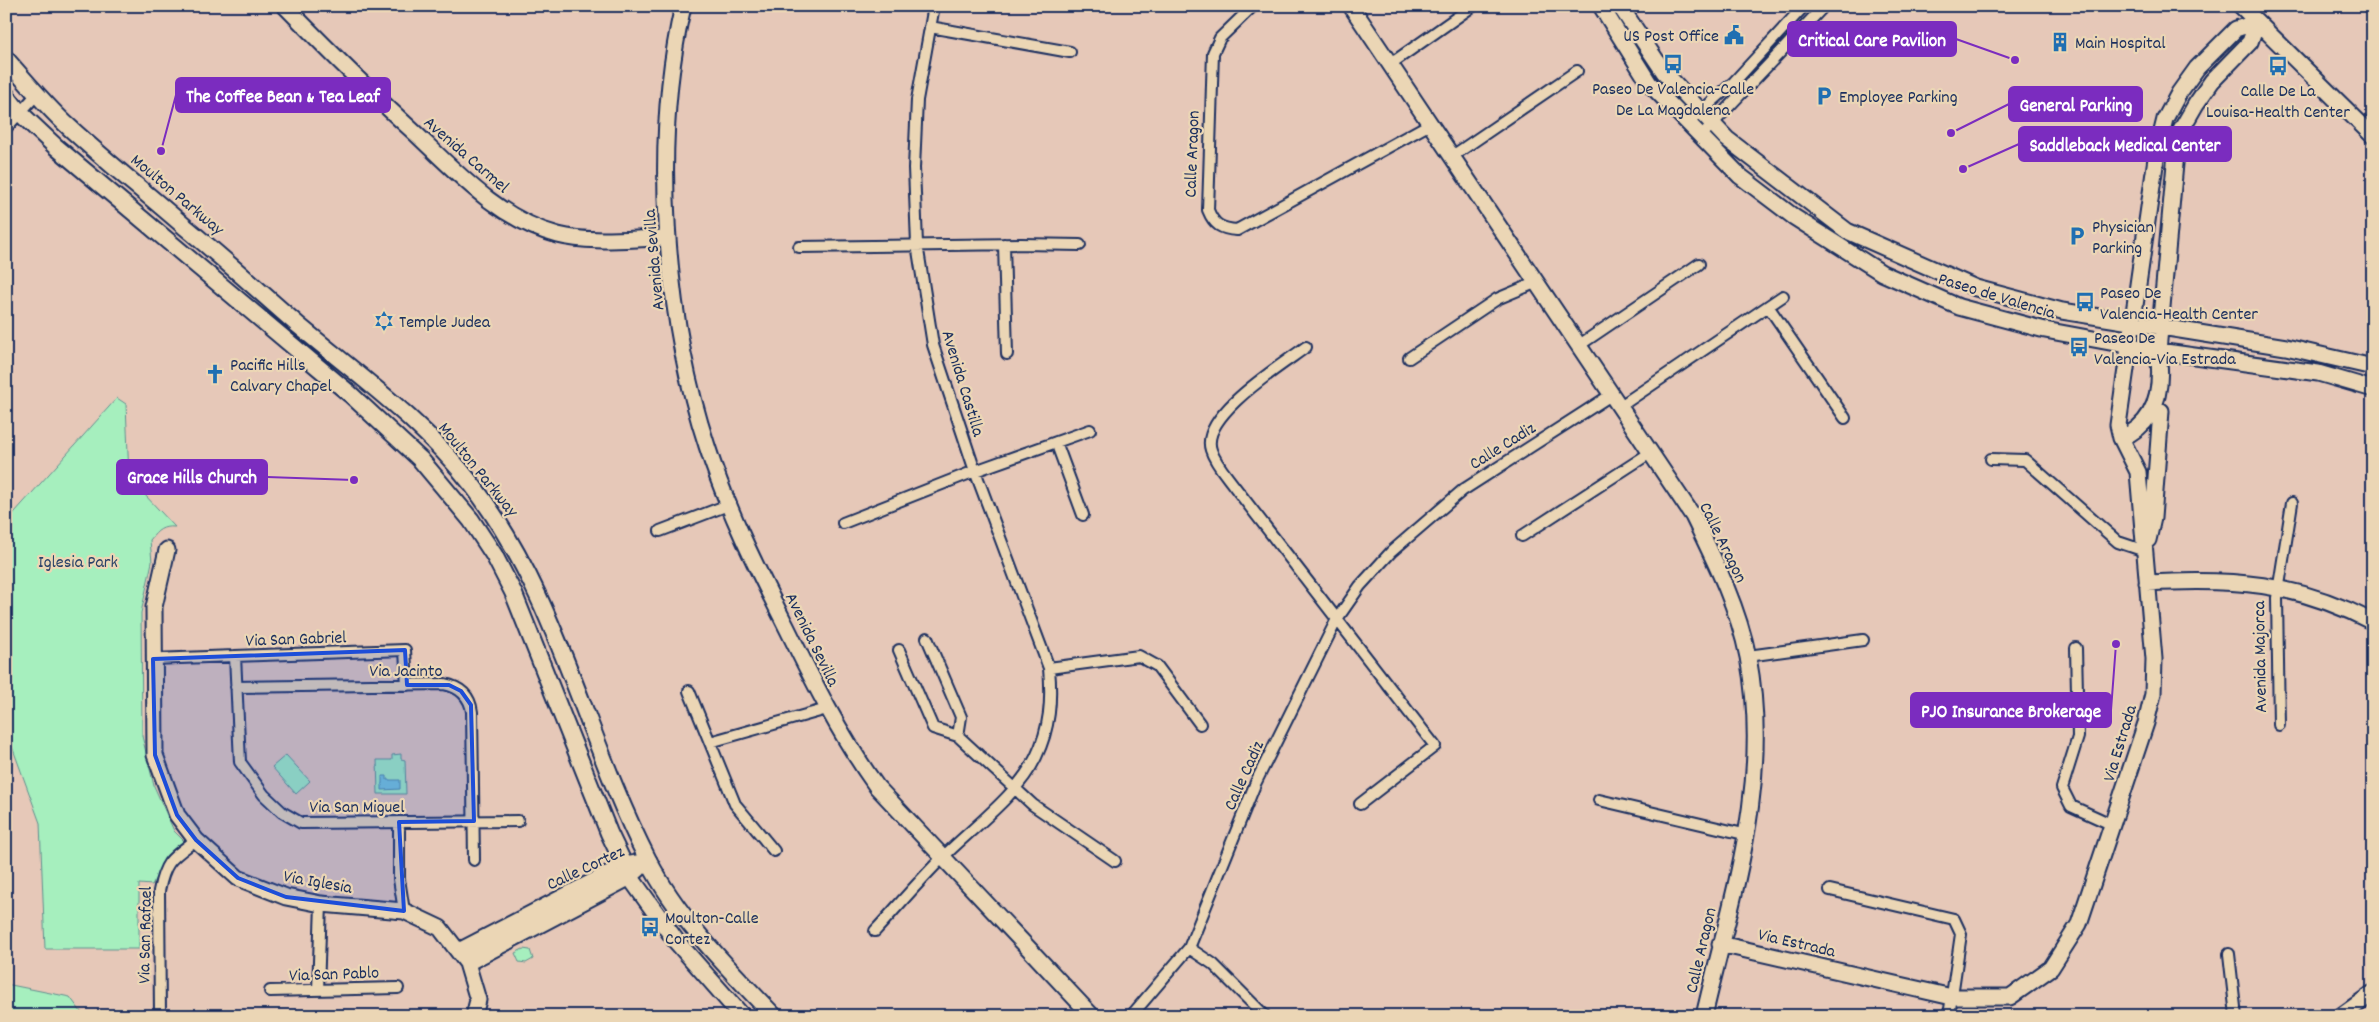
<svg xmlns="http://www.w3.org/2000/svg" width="2379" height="1022" font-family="Dekko,sans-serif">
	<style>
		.green { fill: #a6efbe; stroke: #608f8e }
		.water { fill: #79c6d7; stroke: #538aa7 }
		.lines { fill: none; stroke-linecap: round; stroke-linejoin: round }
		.street-casing { stroke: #1b2f5e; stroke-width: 14 }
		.secondary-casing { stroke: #1b2f5e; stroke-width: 19 }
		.primary-casing { stroke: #1b2f5e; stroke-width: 20 }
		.street { stroke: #ebd6b5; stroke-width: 10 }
		.secondary { stroke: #ebd6b5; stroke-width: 15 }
		.primary { stroke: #ebd6b5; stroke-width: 16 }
		.marked { fill: #1d4ed8; fill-opacity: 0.2; stroke: #1d4ed8; stroke-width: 4; stroke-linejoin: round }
		.labels { text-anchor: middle; stroke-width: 4.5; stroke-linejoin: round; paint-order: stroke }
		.poi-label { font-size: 18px; fill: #1b2f5e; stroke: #ebd6b5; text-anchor: start }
		.street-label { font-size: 18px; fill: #1b2f5e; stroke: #ebd6b5 }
		.park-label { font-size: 18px; fill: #294268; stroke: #ebd6b5 }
		.leader { fill: none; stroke: #7b2cbf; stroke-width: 2 }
		.callout-dot { fill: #7b2cbf; stroke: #ebd6b5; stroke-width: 2 }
		.callout { fill: #7b2cbf; stroke: #7b2cbf; stroke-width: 2 }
		.callout-label { font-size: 19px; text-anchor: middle; font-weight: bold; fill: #fff }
	</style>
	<rect width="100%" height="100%" fill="#e6c8b8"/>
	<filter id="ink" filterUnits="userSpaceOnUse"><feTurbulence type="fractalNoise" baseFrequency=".02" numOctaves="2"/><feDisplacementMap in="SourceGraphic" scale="10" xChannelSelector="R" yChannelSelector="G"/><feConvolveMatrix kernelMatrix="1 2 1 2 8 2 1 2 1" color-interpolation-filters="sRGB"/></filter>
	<g filter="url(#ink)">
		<!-- green -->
		<path class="green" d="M117,398L126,404L129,478L175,527C162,526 158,530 150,540L152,562L141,613L142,736L154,786L174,831L186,843L165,860L152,885L139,884V949H45L40,823L6,730V522Z
			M401,754V759L405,760L406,794H378L377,760H392V755Z
			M286,755L310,781L296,794L272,767Z
			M523,949L530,950L533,959L526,963L519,962L515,953Z
			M6,984L70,997L84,1016H6Z"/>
		<!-- water -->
		<path class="water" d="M382,776H387V780H400V789L382,790Z"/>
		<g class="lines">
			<defs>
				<path id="street" d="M1253,6L1220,38L1213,53L1208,210C1214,225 1221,229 1237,230L1430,124
					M930,27L1070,52
					M1389,65L1473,6
					M1688,123L1734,82L1804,6
					M6,128L38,93
					M1701,136L1824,6
					M1451,157L1577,71
					M1004,244L1007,354
					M799,247L1021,244L1080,245
					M1768,306L1845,418
					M1578,346L1699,264
					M1306,347C1282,365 1199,416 1211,450C1215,463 1226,475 1234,486L1435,746L1360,804
					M1409,358L1497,299L1535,283
					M1619,407L1783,296
					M1056,442L1083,515
					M1991,459L2025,460L2118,542L2145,551
					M843,523L975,471L1090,430
					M660,531L728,505
					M1522,536L1650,453
					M927,638L961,717L958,736
					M2076,648L2078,737L2062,788L2071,806L2113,825
					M899,650L933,728L958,736L1033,805L1115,861
					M235,656L240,762L264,795L282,812L301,823L518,821
					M1748,656L1863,640
					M153,659L405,650L407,685
					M1049,668L1139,656L1157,666L1200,724
					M236,687L444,684C460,687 470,696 472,712L474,860
					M689,691L735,804L774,851
					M2279,725L2277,598L2292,503
					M710,742L827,709
					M1599,800L1748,835
					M399,822V879L404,911
					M1830,890L1954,919L1961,934L1949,1016
					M875,931C897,907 919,881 942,858C972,828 1018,795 1036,757C1050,728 1052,700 1049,668L975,471L933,345L917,244L914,168L917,100L934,6
					M1189,948L1213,964L1265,1016
					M2229,954L2236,1016
					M318,990L321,904
					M270,991L398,988
					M160,1016L159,891C165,860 172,858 196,840
					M1131,1016L1189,948L1256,782L1337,619L1360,586L1391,552L1463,490L1611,395"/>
				<path id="secondary" d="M285,6C327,49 370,92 415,133C457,173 500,220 558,235C593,244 632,238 668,238
					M683,6C652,140 664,315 707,446C727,509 757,569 787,628C814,683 841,737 877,787L1092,1016
					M1351,6L1693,516C1715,561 1738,607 1748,657C1772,783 1732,895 1704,1016
					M1601,6L1649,83L1740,176L1794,217L1882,273L1959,307L2045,330L2158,351L2318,373L2373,389
					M1620,6L1664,72L1727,139L1847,231L1976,288L2062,311L2286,347L2373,367
					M2241,6L2373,136
					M2121,438C2158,423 2163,387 2158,351L2176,153L2181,130L2196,104L2212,81L2250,42L2257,22
					M2148,540L2153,518L2161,411L2155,407
					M167,550L154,607L155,755L177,815L196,840L238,878L286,897L321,904L404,911L440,928L467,963L478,1000L474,1016
					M2147,583C2232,578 2295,582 2373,622
					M1720,944L1952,997H2010L2051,968L2079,924L2146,723L2153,694L2154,659L2138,472L2121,438L2118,425L2157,151L2165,119L2179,93L2197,68L2236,29L2257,22
					M459,951L625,865L649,861
					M467,963L630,877L639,869
					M2341,1016L2373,993"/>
				<path id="primary" d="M6,59C26,82 47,107 70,128C107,162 146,193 184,226C223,258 260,292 298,325C359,376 424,422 473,486C559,599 584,735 648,860C678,919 728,968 774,1016
					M6,95L19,112L55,146L350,394L420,459L471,520L494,555L513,592L609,833L630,877L676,941L742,1016"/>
			</defs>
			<!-- street casing -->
			<use href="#street" class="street-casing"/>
			<!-- secondary casing -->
			<use href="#secondary" class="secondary-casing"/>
			<!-- primary casing -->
			<use href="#primary" class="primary-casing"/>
			<!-- street -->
			<use href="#street" class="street"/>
			<!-- secondary -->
			<use href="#secondary" class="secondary"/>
			<!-- primary -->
			<use href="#primary" class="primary"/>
		</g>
	</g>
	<!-- marked area -->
	<path class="marked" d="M405,650L407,685H449L461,691L471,705L474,821L399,822L404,911L286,897L238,878L196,840L177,815L155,755L153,659Z"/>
	<!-- icons -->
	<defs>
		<symbol id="civic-bare" viewBox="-9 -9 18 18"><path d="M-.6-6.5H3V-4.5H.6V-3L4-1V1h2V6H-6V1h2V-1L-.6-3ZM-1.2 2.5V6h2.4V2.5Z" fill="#1f6fb2" stroke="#ebd6b5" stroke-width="2.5" paint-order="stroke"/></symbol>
		<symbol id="building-bare" viewBox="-9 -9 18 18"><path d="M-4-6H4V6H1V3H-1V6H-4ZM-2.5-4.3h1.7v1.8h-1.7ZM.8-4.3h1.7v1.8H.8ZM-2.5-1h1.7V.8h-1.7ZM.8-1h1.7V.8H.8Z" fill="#1f6fb2" stroke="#ebd6b5" stroke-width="2.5" paint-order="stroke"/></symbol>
		<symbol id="bus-bare" viewBox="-9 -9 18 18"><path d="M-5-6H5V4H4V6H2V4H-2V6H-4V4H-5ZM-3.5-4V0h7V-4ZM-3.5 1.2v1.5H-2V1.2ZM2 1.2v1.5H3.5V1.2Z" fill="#1f6fb2" stroke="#ebd6b5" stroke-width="2.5" paint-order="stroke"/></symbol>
		<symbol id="parking-bare" viewBox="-9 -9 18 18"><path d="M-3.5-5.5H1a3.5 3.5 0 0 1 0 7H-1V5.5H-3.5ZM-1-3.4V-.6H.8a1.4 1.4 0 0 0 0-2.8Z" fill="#1f6fb2" stroke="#ebd6b5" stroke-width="2.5" paint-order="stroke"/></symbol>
		<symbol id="synagogue-bare" viewBox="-9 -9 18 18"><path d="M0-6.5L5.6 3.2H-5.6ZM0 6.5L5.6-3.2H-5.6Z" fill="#1f6fb2" stroke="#ebd6b5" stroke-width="2.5" paint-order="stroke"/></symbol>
		<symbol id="church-bare" viewBox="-9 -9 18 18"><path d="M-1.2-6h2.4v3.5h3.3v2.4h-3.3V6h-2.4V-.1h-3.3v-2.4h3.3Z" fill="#1f6fb2" stroke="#ebd6b5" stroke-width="2.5" paint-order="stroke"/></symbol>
	</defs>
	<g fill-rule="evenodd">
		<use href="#civic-bare" x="1720" y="21" width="28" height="28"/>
		<use href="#building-bare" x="2046" y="28" width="28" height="28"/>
		<use href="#bus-bare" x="1659" y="50" width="28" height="28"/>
		<use href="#bus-bare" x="2264" y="52" width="28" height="28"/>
		<use href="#parking-bare" x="1810" y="82" width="28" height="28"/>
		<use href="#parking-bare" x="2063" y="222" width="28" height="28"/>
		<use href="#bus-bare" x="2071" y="288" width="28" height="28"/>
		<use href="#synagogue-bare" x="370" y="307" width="28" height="28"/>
		<use href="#bus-bare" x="2065" y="333" width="28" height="28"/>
		<use href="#church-bare" x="201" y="360" width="28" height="28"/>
		<use href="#bus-bare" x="636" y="913" width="28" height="28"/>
	</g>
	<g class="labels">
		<!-- poi labels -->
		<g class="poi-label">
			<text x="1719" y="41" text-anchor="end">US Post Office</text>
			<text x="2075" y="48">Main Hospital</text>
			<text x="1673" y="94" text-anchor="middle">Paseo De Valencia-Calle<tspan x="1673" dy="21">De La Magdalena</tspan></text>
			<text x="2278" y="96" text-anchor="middle">Calle De La<tspan x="2278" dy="21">Louisa-Health Center</tspan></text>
			<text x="1839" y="102">Employee Parking</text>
			<text x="2092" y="232">Physician<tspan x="2092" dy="21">Parking</tspan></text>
			<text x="2100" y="298">Paseo De<tspan x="2100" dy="21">Valencia-Health Center</tspan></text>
			<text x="399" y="327">Temple Judea</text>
			<text x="2094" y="343">Paseo De<tspan x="2094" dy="21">Valencia-Via Estrada</tspan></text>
			<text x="230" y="370">Pacific Hills<tspan x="230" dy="21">Calvary Chapel</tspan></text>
			<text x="665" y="923">Moulton-Calle<tspan x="665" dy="21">Cortez</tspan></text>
		</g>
		<!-- street labels -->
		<g class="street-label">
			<text transform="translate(467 154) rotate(41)" y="6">Avenida Carmel</text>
			<text transform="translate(1191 154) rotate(-88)" y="6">Calle Aragon</text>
			<text transform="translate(178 194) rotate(40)" y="6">Moulton Parkway</text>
			<text transform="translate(653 260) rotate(-95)" y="6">Avenida Sevilla</text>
			<text transform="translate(1997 295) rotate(17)" y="6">Paseo de Valencia</text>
			<text transform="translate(964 383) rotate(73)" y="6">Avenida Castilla</text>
			<text transform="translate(1502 445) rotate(-32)" y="6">Calle Cadiz</text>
			<text transform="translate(479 469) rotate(51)" y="6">Moulton Parkway</text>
			<text transform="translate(1724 542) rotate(64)" y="6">Calle Aragon</text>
			<text transform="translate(296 638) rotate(-2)" y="6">Via San Gabriel</text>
			<text transform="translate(813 639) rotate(64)" y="6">Avenida Sevilla</text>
			<text transform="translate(2259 657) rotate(-91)" y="6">Avenida Majorca</text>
			<text x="406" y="676">Via Jacinto</text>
			<text transform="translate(2119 743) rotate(-73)" y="6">Via Estrada</text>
			<text transform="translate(1243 775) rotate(-66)" y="6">Calle Cadiz</text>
			<text x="357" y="812">Via San Miguel</text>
			<text transform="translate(585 867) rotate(-25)" y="6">Calle Cortez</text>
			<text transform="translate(318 881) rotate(10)" y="6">Via Iglesia</text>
			<text transform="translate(144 935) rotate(-89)" y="6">Via San Rafael</text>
			<text transform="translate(1797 942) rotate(13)" y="6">Via Estrada</text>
			<text transform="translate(1700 950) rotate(-77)" y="6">Calle Aragon</text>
			<text transform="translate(334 973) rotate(-2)" y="6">Via San Pablo</text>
		</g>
		<!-- park labels -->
		<g class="park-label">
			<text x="78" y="567">Iglesia Park</text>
		</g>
	</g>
	<!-- callouts -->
	<path class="leader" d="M2015 60L1956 39M161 151L176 95M1951 133L2009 104M1963 169L2019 144M354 480L267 477M2116 644L2111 710"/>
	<g class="callout-dot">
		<circle cx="2015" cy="60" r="5"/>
		<circle cx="161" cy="151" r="5"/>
		<circle cx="1951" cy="133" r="5"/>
		<circle cx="1963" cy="169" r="5"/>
		<circle cx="354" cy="480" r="5"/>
		<circle cx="2116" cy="644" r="5"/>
	</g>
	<g class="callout">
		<rect x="1788" y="22" width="168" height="34" rx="5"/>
		<rect x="176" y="78" width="214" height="34" rx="5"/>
		<rect x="2009" y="87" width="133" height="34" rx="5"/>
		<rect x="2019" y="127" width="212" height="34" rx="5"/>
		<rect x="117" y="460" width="150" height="34" rx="5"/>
		<rect x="1911" y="693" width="200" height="34" rx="5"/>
	</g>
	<g class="callout-label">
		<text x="1872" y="46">Critical Care Pavilion</text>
		<text x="283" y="102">The Coffee Bean &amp; Tea Leaf</text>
		<text x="2076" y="111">General Parking</text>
		<text x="2125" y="151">Saddleback Medical Center</text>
		<text x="192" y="483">Grace Hills Church</text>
		<text x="2011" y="717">PJO Insurance Brokerage</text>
	</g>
	<!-- margin -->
	<rect width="2379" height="1022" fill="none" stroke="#ebd6b5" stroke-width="25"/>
	<rect x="12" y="12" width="2354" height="997" fill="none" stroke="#1b2f5e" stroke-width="2" filter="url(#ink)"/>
</svg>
